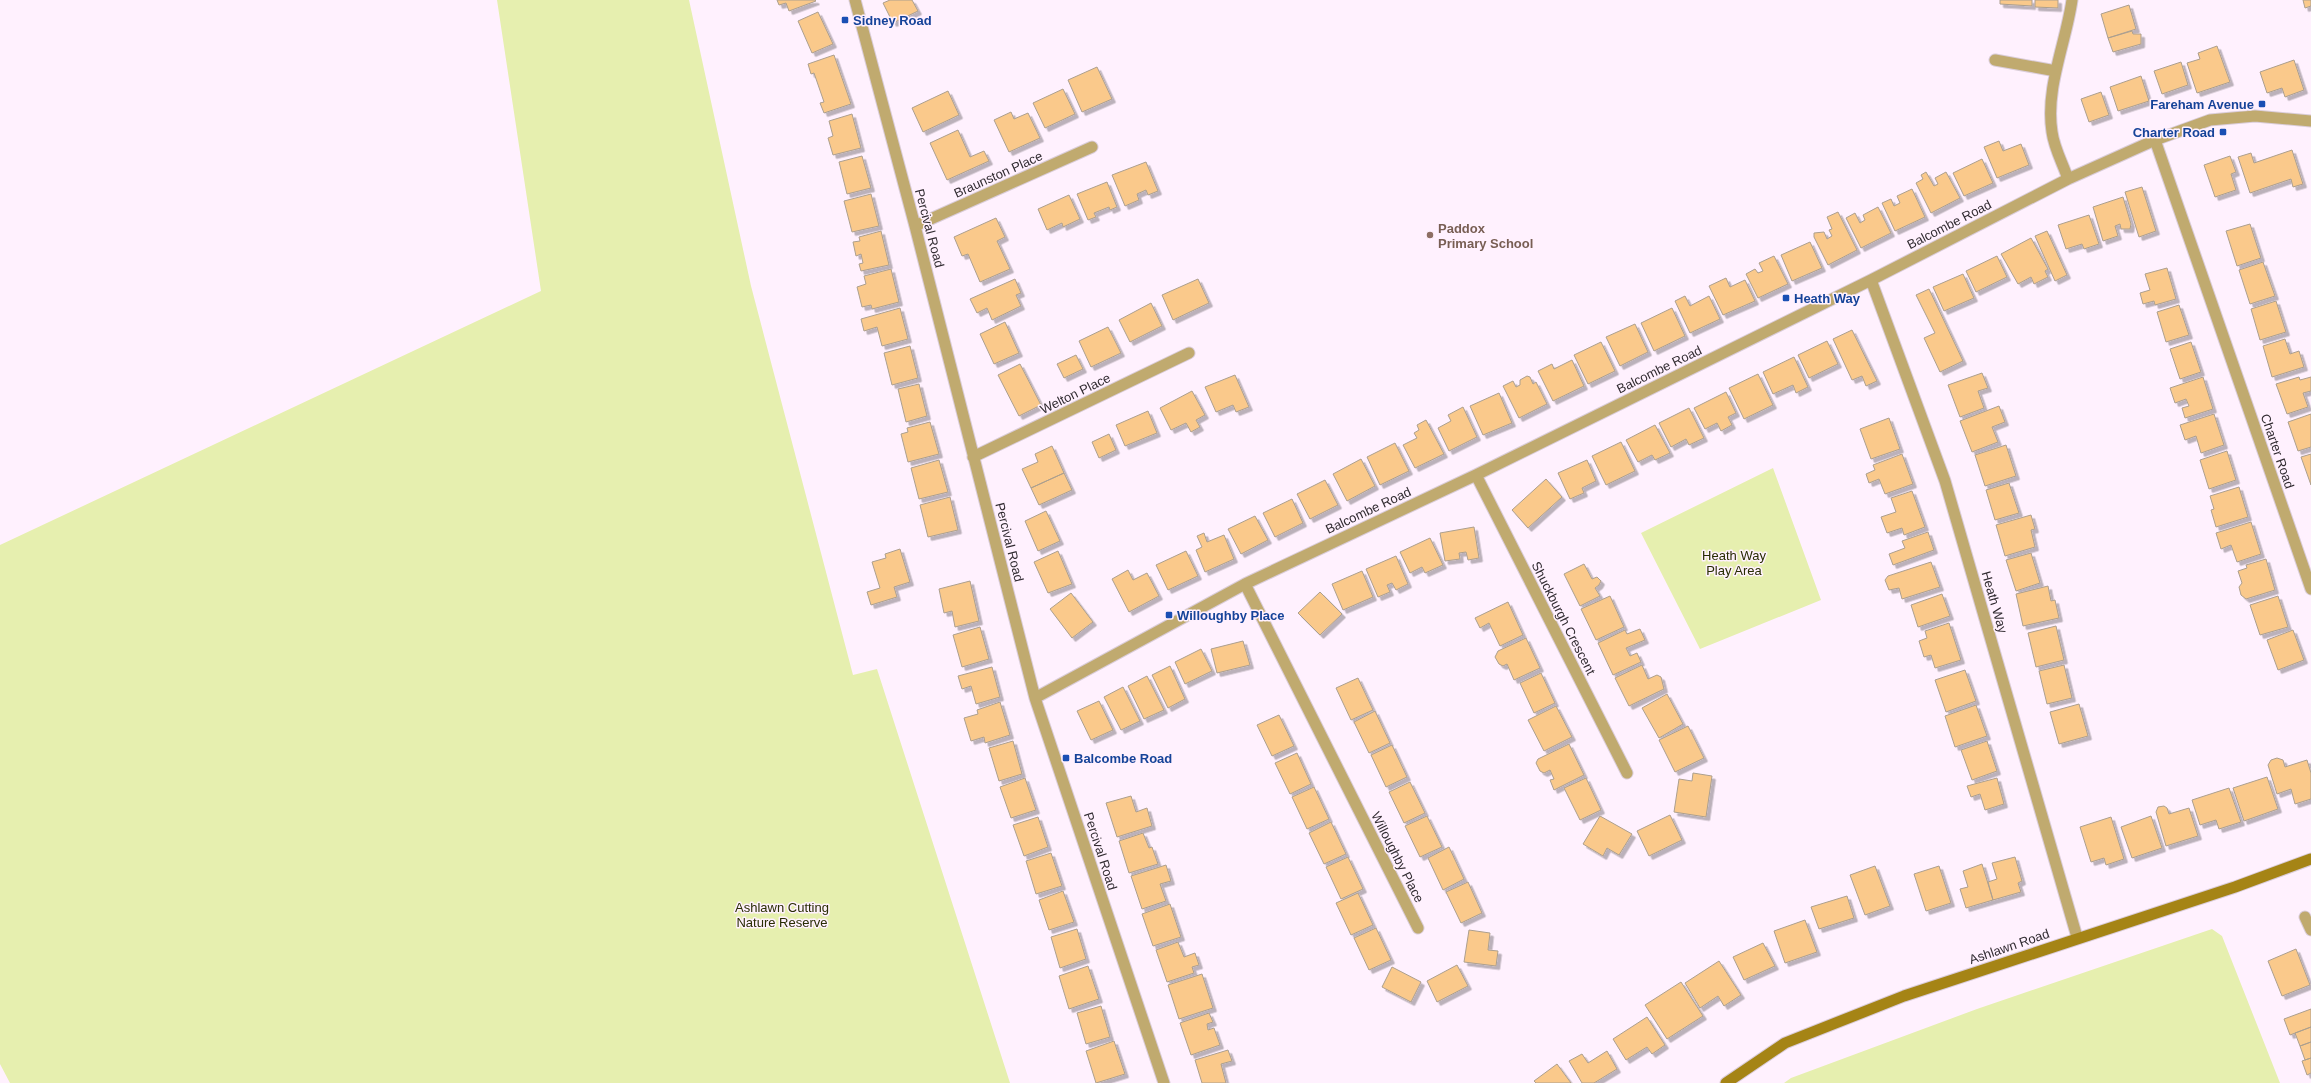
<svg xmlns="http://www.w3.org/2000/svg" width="2311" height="1083" font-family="Arial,sans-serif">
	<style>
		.green { fill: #e6efaf }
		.building { fill: #fac98b; stroke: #ac9f8e; filter: url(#shadow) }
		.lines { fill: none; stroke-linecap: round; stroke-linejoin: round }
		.minor-casing { stroke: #dacdd9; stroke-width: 13 }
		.secondary-casing { stroke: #dacdd9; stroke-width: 13 }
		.minor { stroke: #c0aa6f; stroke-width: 11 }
		.secondary { stroke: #a58415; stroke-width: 11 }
		.transit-dot { fill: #1a4fb4; stroke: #fff1fe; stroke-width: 1.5 }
		.education-dot { fill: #8d6e63; stroke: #fff1fe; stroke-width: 1.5 }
		.labels { text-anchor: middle; stroke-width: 3; stroke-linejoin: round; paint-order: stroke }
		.transit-label { font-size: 13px; font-weight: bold; fill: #164399; stroke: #fff1fe; text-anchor: start }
		.street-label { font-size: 13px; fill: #312b31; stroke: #fff1fe }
		.education-label { font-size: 13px; font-weight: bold; fill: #785e54; stroke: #fff1fe; text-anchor: start }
		.park-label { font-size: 13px; fill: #292d03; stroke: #fff1fe }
	</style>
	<defs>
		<filter id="shadow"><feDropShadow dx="3.5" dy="3.5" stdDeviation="0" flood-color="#0004"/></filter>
	</defs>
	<rect width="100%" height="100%" fill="#fff1fe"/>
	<!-- green -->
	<path class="green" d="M497,0H689L751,286L853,675L877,669L1010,1083H10L0,1064V545L541,291Z
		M1773,468L1821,600L1700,649L1641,533Z
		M2212,929L2222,936L2280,1083H1784L1791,1078L1977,1009Z"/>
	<!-- building -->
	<path class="building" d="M777,0H815L816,1L789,11L786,3L779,5Z
		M890,0H912L918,11L893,23L883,3Z
		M2000,0H2032V6L2000,4Z
		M2035,0H2058V8L2035,7Z
		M2303,0H2311V6L2305,8Z
		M2129,5L2136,29L2108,38L2101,14Z
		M818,12L833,44L812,53L798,21Z
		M2132,31L2133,34H2141V44L2113,52L2108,38Z
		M2217,46L2230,82L2197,93L2187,63L2200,59L2198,53Z
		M834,55L851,104L824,113L820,103L824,102L814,73L811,74L808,64Z
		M2294,60L2304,90L2285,97L2282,88L2267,93L2260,72Z
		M2181,62L2188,85L2162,94L2154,71Z
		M1097,67L1112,99L1082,112L1068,80Z
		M2141,76L2149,101L2118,111L2110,87Z
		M1063,89L1075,114L1045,128L1033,103Z
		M948,91L959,115L923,132L912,108Z
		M2101,92L2109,115L2089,122L2081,99Z
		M1011,112L1014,119L1028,113L1040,138L1009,152L994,120Z
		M852,114L861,148L833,155L828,138L833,136L829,121Z
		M958,130L970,157L984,151L989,161L947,180L930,143Z
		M1999,141L2003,151L2021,144L2029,165L1997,178L1984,147Z
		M2292,150L2303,184L2293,187L2291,179L2250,193L2238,157L2251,153L2254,163Z
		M862,156L871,188L847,194L839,162Z
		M2230,156L2236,172L2231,174L2236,190L2215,197L2204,165Z
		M1982,159L1993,183L1964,196L1953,173Z
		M1146,162L1158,191L1148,195L1146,190L1137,194L1139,200L1125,206L1112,175Z
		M1926,172L1934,186L1938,184L1935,178L1946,172L1960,198L1931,213L1916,183L1923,179L1921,175Z
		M1107,182L1117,207L1110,210L1109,207L1094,213L1096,217L1088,220L1077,194Z
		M2142,187L2156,231L2139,237L2125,192Z
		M1912,189L1925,217L1895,231L1882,203L1891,199L1894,206L1900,203L1897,196Z
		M871,194L879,226L852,232L844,201Z
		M1069,195L1080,219L1063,227L1062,223L1047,230L1038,209Z
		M2123,197L2131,224L2130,229H2121L2120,224L2115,226L2118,236L2103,241L2093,207Z
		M1878,207L1891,233L1861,248L1846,218L1855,213L1860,223L1865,220L1863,215Z
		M1838,212L1857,250L1828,265L1814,237V233L1824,232L1827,239L1832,236L1829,230L1832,229L1827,217Z
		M2089,215L2099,244L2084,249L2082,244L2066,249L2058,225Z
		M996,218L1005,237L997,241L1010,269L980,282L968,254L962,256L954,237Z
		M2250,224L2261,258L2237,266L2226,231Z
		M881,231L889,265L861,271L859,264L863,263L861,254L856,256L853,242L860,241L859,237Z
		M2047,231L2067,275L2055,281L2035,236Z
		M2031,238L2048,269L2045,271L2048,277L2034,284L2031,277L2018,284L2001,254Z
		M1810,242L1822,268L1792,281L1781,255Z
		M1774,256L1788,284L1758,298L1746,274L1755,269L1758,273L1763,271L1759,263Z
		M1997,256L2007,277L1976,292L1966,271Z
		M2263,262L2275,296L2250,304L2239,270Z
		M2167,268L2176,299L2155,305L2154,301L2143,304L2140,293L2150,290L2145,274Z
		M891,269L899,302L872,309L871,305L862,307L857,287L866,284L864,276Z
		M1963,274L1974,298L1944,311L1933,287Z
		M1726,278L1730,287L1745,280L1755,301L1723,315L1709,286Z
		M1015,279L1021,293L1016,295L1021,306L992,320L987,308L977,313L970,299Z
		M1198,279L1209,303L1173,320L1162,295Z
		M1929,289L1963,361L1940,372L1924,338L1935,333L1916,295Z
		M1685,296L1690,306L1709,296L1720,319L1690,333L1675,301Z
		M2276,301L2286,332L2260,340L2251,309Z
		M1151,303L1162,326L1130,342L1119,320Z
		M2179,305L2189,335L2166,342L2157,312Z
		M900,308L908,339L882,346L877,327L864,331L861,319Z
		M1672,308L1685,336L1654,351L1641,323Z
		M1005,322L1019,353L994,364L980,334Z
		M1635,324L1648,352L1620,366L1606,337Z
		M1108,327L1121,353L1091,367L1079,341Z
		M1852,330L1877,381L1866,386L1862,376L1852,380L1833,339Z
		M2285,339L2290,354L2299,351L2304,367L2272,377L2263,346Z
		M1827,341L1838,364L1809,378L1798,355Z
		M1601,342L1615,371L1588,384L1574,355Z
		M2191,342L2201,372L2180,379L2170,349Z
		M910,346L918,378L892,385L884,353Z
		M1076,355L1083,369L1064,378L1057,364Z
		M1794,357L1808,387L1796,393L1793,385L1773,394L1763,372Z
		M1572,360L1584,386L1553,401L1538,371L1552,364L1554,369Z
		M1020,364L1041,405L1019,416L998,375Z
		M1982,373L1988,388L1978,391L1984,408L1960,417L1948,385Z
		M1758,374L1773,405L1744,419L1729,388Z
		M1235,375L1249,407L1236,412L1233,405L1216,412L1205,387Z
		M1527,376L1530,377L1533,384L1536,382L1547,404L1519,418L1503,386L1513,381L1516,387L1520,385V380Z
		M2203,377L2213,409L2185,418L2182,408L2189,406L2186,399L2175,403L2170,388Z
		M2299,377L2300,380L2311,377V391L2303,393L2308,407L2287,414L2276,384Z
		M919,384L927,416L906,422L898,389Z
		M1192,391L1205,415L1196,420L1200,427L1191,432L1186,423L1171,430L1160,408Z
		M1726,392L1736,413L1728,417L1732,425L1721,431L1717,423L1705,429L1694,408Z
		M1499,393L1512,423L1483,435L1470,406Z
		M1999,406L2005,422L1992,427L1998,442L1972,452L1960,421Z
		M1463,407L1477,437L1449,451L1438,428L1451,421L1448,415Z
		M1689,408L1704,438L1689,445L1686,439L1671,447L1659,423Z
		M1148,411L1157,433L1125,446L1116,425Z
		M2214,414L2224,445L2201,453L2196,436L2185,440L2180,425Z
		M2311,414V447L2298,451L2288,422Z
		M1889,418L1900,449L1871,459L1860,429Z
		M1426,420L1444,454L1415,468L1403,445L1417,438L1414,433L1419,430L1417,425Z
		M930,422L939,454L908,462L901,434L908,432L907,428Z
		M1655,425L1670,453L1655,460L1652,455L1638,462L1626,440Z
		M1109,434L1116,450L1099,458L1092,442Z
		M1621,442L1635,471L1606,485L1592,456Z
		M1395,443L1409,471L1380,485L1367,457Z
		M2006,445L2016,476L1985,486L1975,455Z
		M1052,446L1064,473L1031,488L1022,469L1038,462L1035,454Z
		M2227,451L2236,480L2209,489L2200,460Z
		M1902,454L1913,484L1885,494L1879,479L1869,483L1866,474L1875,470L1873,465Z
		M2311,454V485L2301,457Z
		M1361,459L1375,486L1347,501L1333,474Z
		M939,460L948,492L919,499L911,468Z
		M1587,460L1596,481L1582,488L1584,493L1570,499L1558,473Z
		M1064,473L1072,490L1039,505L1031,488Z
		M1546,479L1562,497L1528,528L1512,510Z
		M1325,480L1338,505L1310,519L1297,494Z
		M2009,483L2019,513L1995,520L1986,490Z
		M2239,487L2248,517L2216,527L2211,510L2214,509L2210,496Z
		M1912,491L1925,527L1904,535L1902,528L1887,533L1881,517L1896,512L1891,498Z
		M950,497L958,530L928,537L920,505Z
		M1292,499L1303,523L1275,537L1263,513Z
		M1046,511L1060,541L1038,551L1025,521Z
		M2031,515L2035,529L2031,530L2035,547L2005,556L1996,525Z
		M1255,516L1268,540L1241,554L1228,529Z
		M2251,522L2261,554L2237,562L2231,545L2221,549L2216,533Z
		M1474,527L1479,558L1468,560L1466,552L1459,553L1460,559L1445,561L1440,533Z
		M1928,532L1934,550L1893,565L1889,554L1905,548L1902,541Z
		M1204,533L1207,542L1224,535L1234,559L1205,572L1196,550L1202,547L1197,536Z
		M1430,538L1443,565L1425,573L1422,567L1410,573L1400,552Z
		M900,549L910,582L894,587L897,597L871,605L867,592L880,588L872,562L886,558L885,554Z
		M1058,551L1072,584L1048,593L1034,562Z
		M1186,551L1198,576L1168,590L1156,565Z
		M2031,553L2040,583L2016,591L2006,560Z
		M1396,556L1408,584L1396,590L1392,583L1387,585L1390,592L1378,597L1366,569Z
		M2266,559L2275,590L2246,599L2241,595L2239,587L2242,583L2238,571L2247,568L2246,565Z
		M1931,562L1940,587L1902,599L1899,588L1889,590L1885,580L1888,576Z
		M1584,564L1592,579L1597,577L1601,581L1599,585L1595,588L1600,596L1580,606L1564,574Z
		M1128,570L1133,580L1147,573L1159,596L1129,612L1112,579Z
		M1362,571L1373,597L1343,610L1332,584Z
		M970,581L979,621L955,627L952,611L944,613L939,589Z
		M2048,586L2051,601L2055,600L2059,618L2023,626L2016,594Z
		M1320,592L1342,614L1320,635L1298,613Z
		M1071,593L1093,622L1072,638L1050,609Z
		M1942,594L1950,616L1918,627L1911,605Z
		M1610,596L1624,627L1596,640L1581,609Z
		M2278,596L2288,627L2260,635L2250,605Z
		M1508,602L1523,635L1500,646L1489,623L1480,628L1475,618Z
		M1949,623L1961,660L1935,668L1931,655L1924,657L1919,641L1927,638L1925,631Z
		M2056,626L2064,660L2036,667L2028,633Z
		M980,627L989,659L962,667L953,635Z
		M1640,629L1645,640L1626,648L1630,656L1637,653L1641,662L1613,675L1598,643L1625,630L1627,634Z
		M2293,630L2304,660L2278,670L2267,640Z
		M1526,638L1540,668L1514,680L1507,664L1503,666L1499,664L1495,657L1498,651Z
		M1243,641L1250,665L1217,673L1211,649Z
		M1201,649L1212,671L1185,684L1175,662Z
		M1642,665L1648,679L1657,675L1661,677L1664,689L1629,706L1615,678Z
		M2064,665L2072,698L2047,704L2039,671Z
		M1170,666L1185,699L1168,708L1152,675Z
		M992,667L1000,697L976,704L971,686L962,689L958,676Z
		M1965,670L1976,701L1946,712L1935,680Z
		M1541,673L1555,703L1534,713L1520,683Z
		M1147,676L1164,710L1144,719L1128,686Z
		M1358,678L1373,710L1351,720L1336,688Z
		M1123,687L1140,721L1121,730L1104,697Z
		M1667,694L1683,724L1659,738L1642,708Z
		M1099,701L1113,730L1091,740L1077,711Z
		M1000,702L1010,735L985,743L984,737L971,741L964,718L978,714L977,710Z
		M2079,704L2088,736L2059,744L2050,712Z
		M1976,705L1987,736L1955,747L1945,716Z
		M1556,706L1572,737L1544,751L1528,720Z
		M1375,711L1390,743L1369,753L1354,722Z
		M1279,715L1294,746L1272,756L1257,725Z
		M1688,726L1704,758L1675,772L1659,740Z
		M1013,741L1022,774L999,781L989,748Z
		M1987,741L1997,771L1972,780L1961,750Z
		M1569,744L1584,775L1554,790L1550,780L1554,779L1550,770L1544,773L1540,771L1536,763L1538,759Z
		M1392,745L1407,777L1386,787L1371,755Z
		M1297,753L1311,784L1290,794L1275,763Z
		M2277,758L2283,760L2285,767L2307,760L2311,773V799L2295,804L2291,789L2277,794L2268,765L2271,760Z
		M1693,773L1712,776L1706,817L1674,812L1679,779L1692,781Z
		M2267,777L2278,809L2244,821L2233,788Z
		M1025,778L1036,810L1011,818L1000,787Z
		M1586,778L1601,810L1580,820L1564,788Z
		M1997,778L2004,804L1985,810L1980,794L1971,797L1967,786Z
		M1410,782L1425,813L1404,823L1389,792Z
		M1314,787L1329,819L1307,829L1292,797Z
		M2229,788L2241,822L2219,829L2216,820L2200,825L2192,800Z
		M1131,796L1136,812L1147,808L1152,826L1117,837L1106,803Z
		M2164,806L2167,808L2169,814L2189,808L2198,836L2166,846L2156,812L2158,807Z
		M1670,815L1682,840L1649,856L1637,831Z
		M1427,816L1442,847L1420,857L1405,826Z
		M1600,816L1632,834L1619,855L1607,848L1603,856L1583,844Z
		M2151,816L2162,848L2132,858L2121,827Z
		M1038,817L1048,847L1024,856L1013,825Z
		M2111,817L2124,859L2106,865L2104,858L2091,862L2080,827Z
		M1331,822L1346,854L1324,864L1309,833Z
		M1143,833L1149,848L1152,847L1158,864L1129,873L1119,841Z
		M1449,847L1464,879L1443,890L1428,858Z
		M1051,853L1062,886L1036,894L1026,861Z
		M1348,857L1363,889L1341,899L1326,867Z
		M2015,857L2022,881L2018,883L2021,892L1993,900L1988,882L1997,879L1992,863Z
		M1982,864L1993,900L1966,908L1960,889L1968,887L1963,871Z
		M1166,865L1171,881L1160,884L1166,901L1142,909L1131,876Z
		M1875,866L1890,906L1865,915L1850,875Z
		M1939,866L1951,903L1926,911L1914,874Z
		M1468,882L1482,913L1461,923L1446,892Z
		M1063,891L1074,922L1049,930L1039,900Z
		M1358,893L1373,925L1351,935L1336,903Z
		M1847,896L1854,918L1819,929L1811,907Z
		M1170,904L1181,937L1153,946L1142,914Z
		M1805,920L1817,952L1785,963L1774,931Z
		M1376,928L1391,960L1369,970L1354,938Z
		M1077,929L1086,959L1060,968L1051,937Z
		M1469,930L1490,933L1488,950L1498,951L1496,966L1464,962Z
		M1178,942L1184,957L1195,953L1199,965L1192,967L1194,973L1167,982L1156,950Z
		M1763,943L1775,966L1744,980L1733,957Z
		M2296,949L2310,985L2282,996L2268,961Z
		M1719,961L1741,995L1724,1006L1718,996L1700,1008L1685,983Z
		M1457,965L1468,986L1437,1002L1427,981Z
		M1088,966L1099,999L1069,1009L1059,976Z
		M1392,967L1421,982L1411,1002L1382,987Z
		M1202,974L1213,1008L1179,1019L1168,985Z
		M1681,982L1703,1016L1667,1039L1645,1005Z
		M1101,1006L1110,1037L1086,1044L1077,1013Z
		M2311,1009V1027L2290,1035L2284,1019Z
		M1209,1013L1213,1022L1207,1024L1208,1030L1214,1028L1220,1045L1191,1055L1180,1023Z
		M1647,1017L1665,1045L1652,1054L1647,1047L1626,1060L1613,1039Z
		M2311,1027V1042L2300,1046L2295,1033Z
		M1114,1041L1125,1074L1096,1083L1086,1051Z
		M2311,1042V1058L2305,1060L2300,1046Z
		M1228,1050L1232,1061L1221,1064L1226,1083H1202L1195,1060Z
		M1607,1051L1617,1069L1594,1083H1582L1569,1061L1582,1054L1588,1063Z
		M2311,1058V1073L2307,1075L2302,1061Z
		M1557,1064L1571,1083H1536L1534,1081Z"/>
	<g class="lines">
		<defs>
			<path id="minor" d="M855,0L915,226L1035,698L1164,1083
				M1995,60L2056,71
				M2155,140L2311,589
				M2068,179C2063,164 2054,148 2052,132C2045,88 2066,43 2072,0
				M915,226L1092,147
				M1871,280L1945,481L2077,937
				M973,457L1189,353
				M1476,475L1627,773
				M1245,584L1418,928
				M1035,698L1245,584L1476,475L1871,280L2068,179L2155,140L2210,120L2255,116L2311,121
				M2305,917L2311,930"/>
			<path id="secondary" d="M1726,1083L1785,1043L1904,996L2235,887L2311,859"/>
		</defs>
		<!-- minor casing -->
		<use href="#minor" class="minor-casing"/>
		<!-- secondary casing -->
		<use href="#secondary" class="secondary-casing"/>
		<!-- minor -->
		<use href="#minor" class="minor"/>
		<!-- secondary -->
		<use href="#secondary" class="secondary"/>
	</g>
	<!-- markers -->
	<g class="transit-dot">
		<rect x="841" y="16" width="8" height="8" rx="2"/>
		<rect x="2258" y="100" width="8" height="8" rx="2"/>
		<rect x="2219" y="128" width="8" height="8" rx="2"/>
		<rect x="1782" y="294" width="8" height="8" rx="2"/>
		<rect x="1165" y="611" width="8" height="8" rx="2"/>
		<rect x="1062" y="754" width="8" height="8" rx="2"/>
	</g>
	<circle class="education-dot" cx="1430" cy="235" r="4"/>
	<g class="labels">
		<!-- transit labels -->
		<g class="transit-label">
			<text x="853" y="25">Sidney Road</text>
			<text x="2254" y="109" text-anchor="end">Fareham Avenue</text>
			<text x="2215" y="137" text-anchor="end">Charter Road</text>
			<text x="1794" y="303">Heath Way</text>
			<text x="1177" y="620">Willoughby Place</text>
			<text x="1074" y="763">Balcombe Road</text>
		</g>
		<!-- street labels -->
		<g class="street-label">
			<text transform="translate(998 174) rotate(-24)" y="5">Braunston Place</text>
			<text transform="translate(1949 224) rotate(-27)" y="5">Balcombe Road</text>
			<text transform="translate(930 228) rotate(75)" y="5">Percival Road</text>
			<text transform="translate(1659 369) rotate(-26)" y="5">Balcombe Road</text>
			<text transform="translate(1075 393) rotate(-26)" y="5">Welton Place</text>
			<text transform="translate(2278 451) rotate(71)" y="5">Charter Road</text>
			<text transform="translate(1368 510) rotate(-25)" y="5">Balcombe Road</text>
			<text transform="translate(1010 542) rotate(76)" y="5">Percival Road</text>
			<text transform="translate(1995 602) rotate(74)" y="5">Heath Way</text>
			<text transform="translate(1564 618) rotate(63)" y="5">Shuckburgh Crescent</text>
			<text transform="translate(1101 851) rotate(72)" y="5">Percival Road</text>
			<text transform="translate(1398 857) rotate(63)" y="5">Willoughby Place</text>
			<text transform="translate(2009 946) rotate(-19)" y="5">Ashlawn Road</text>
		</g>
		<!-- education labels -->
		<g class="education-label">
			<text x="1438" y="233">Paddox<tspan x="1438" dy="15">Primary School</tspan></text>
		</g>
		<!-- park labels -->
		<g class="park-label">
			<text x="1734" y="560">Heath Way<tspan x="1734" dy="15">Play Area</tspan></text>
			<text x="782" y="912">Ashlawn Cutting<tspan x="782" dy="15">Nature Reserve</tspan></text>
		</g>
	</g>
</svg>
